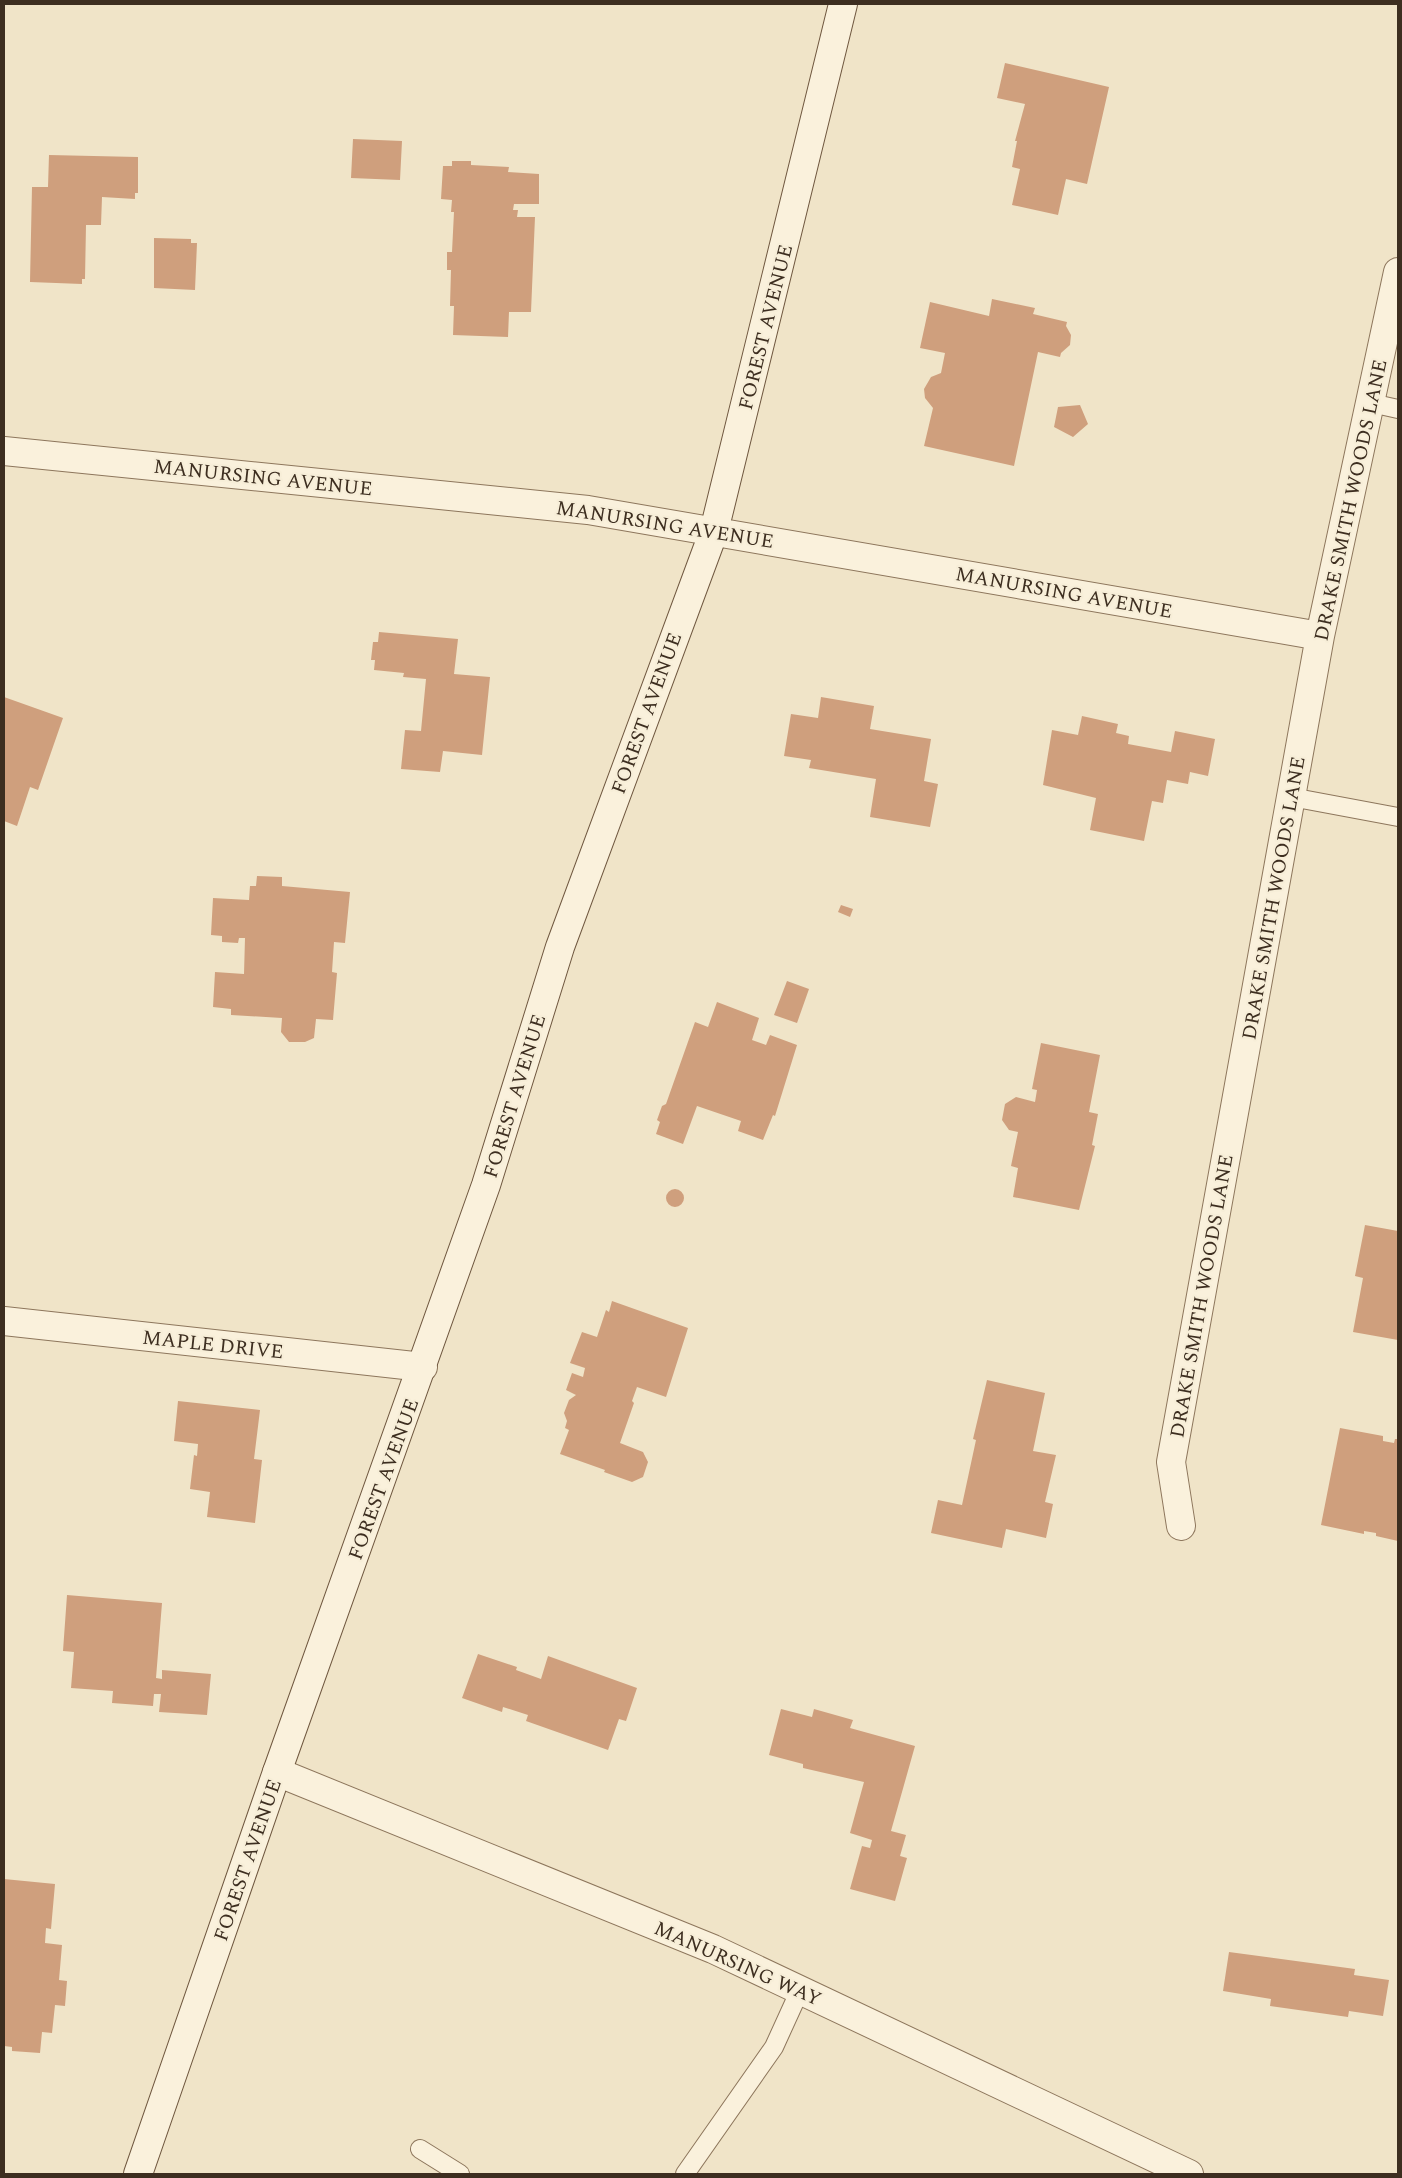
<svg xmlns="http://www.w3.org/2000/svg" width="1402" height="2178" font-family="Spectral,serif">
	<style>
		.building { fill: #cf9f7d }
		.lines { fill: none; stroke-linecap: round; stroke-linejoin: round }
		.lane-casing { stroke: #8d765c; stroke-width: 20 }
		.street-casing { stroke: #8d765c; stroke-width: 30 }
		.secondary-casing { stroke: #6f573f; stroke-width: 30 }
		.lane { stroke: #faf1dc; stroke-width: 18 }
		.street { stroke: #faf1dc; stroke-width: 28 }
		.secondary { stroke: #faf1dc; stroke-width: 28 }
		.labels { text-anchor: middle; stroke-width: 4.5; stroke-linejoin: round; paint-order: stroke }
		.street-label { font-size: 20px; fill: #3d2e20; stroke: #f7eed8 }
	</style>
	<rect width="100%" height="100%" fill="#f0e4c8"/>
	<!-- building -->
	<path class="building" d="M1005,63L1109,87L1087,184L1066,179L1058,215L1012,205L1020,169L1012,167L1017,141H1015L1025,104L997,98Z
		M353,139L402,141L400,180L351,178Z
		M49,155L138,157V193H135V199L102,197L101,225H86L85,279H82V284L30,282L32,187H48Z
		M452,161H471V165L509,167L508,172L539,174V204H514L513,210H518L517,217H535L531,312H509L508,337L453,335L454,306H450L451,270H447V252H452L454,212H451L452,200L441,199L443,166H452Z
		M154,238L191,239V243H197L195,290L154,288Z
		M992,299L1035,308L1033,314L1067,322L1066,326L1071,335L1070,345L1061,353L1060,357L1038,352L1014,466L924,446L933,408L925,398L924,389L931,377L941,373L945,353L920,348L930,302L989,316Z
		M1080,405L1088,424L1073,437L1054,427L1058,407Z
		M379,632L458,639L454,674L490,677L482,755L443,751L440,772L401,769L405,730L421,731L426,679L403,677L404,673L374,670L375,660H371L373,642H378Z
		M4,697L63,718L38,790L30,787L17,826L4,821Z
		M821,697L874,706L870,729L931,739L924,781L938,784L930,827L870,817L876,779L809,768L811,760L784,756L791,714L818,718Z
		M1082,716L1118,724L1116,733L1129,736L1128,744L1171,752L1175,731L1215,739L1208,776L1190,772L1188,784L1167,780L1163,803L1152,801L1144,841L1090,830L1096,798L1043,785L1052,730L1078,735Z
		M257,876L282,877V886L350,892L345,943L334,942L332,972L337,973L333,1020L316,1019L314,1038L305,1042H289L281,1032L282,1018L231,1015V1009L213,1007L215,972L244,974L245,938H239L238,943L222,942V936L211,935L213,898L249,900L250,886H256Z
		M841,905L853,909L850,917L838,912Z
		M787,981L809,989L797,1023L774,1015Z
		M717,1002L759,1018L752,1040L766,1045L770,1035L797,1045L775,1116L773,1115L763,1140L738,1131L741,1121L697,1106L683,1144L656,1134L660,1122L657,1120L662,1106L666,1104L695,1022L708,1027Z
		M1041,1043L1100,1055L1089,1112L1098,1114L1092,1145L1095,1146L1079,1210L1013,1197L1018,1168L1011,1166L1018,1132L1009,1130L1002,1120L1005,1104L1016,1097L1035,1102L1037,1090L1032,1089Z
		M666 1198a9 9 0 1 1 18 0a9 9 0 1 1-18 0Z
		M1365,1225L1398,1231V1340L1353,1332L1363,1278L1355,1276Z
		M612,1301L688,1328L666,1397L637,1387L632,1401L634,1403L620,1443L643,1452L648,1462L643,1477L632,1482L604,1472L605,1470L560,1454L569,1430L565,1428L567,1421L564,1413L569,1400L576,1395L566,1390L572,1373L583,1377L585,1368L570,1363L582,1332L597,1337L606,1310L609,1312Z
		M987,1380L1045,1393L1033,1451L1056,1455L1045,1502L1053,1504L1046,1538L1006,1529L1002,1548L931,1533L938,1500L962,1505L976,1440L973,1439Z
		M178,1401L260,1410L254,1459L262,1460L255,1523L207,1517L210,1492L190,1489L194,1455L197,1456L198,1444L174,1441Z
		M1340,1428L1383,1436V1441L1394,1443L1395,1439H1398V1541L1376,1536V1533L1364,1531V1534L1321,1525Z
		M67,1595L162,1603L156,1678L162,1679V1670L211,1674L207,1715L159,1712L161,1694H154L153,1706L112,1703L113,1691L71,1688L74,1652L63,1651Z
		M478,1654L517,1667L516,1670L541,1679L548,1656L637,1688L626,1721L619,1719L608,1750L526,1721L528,1715L503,1707L502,1712L462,1698Z
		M781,1709L812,1717L814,1709L853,1720L850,1728L915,1746L891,1831L906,1835L900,1856L907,1858L895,1901L850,1889L862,1846L870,1848L872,1840L850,1833L864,1782L803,1768V1764L769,1755Z
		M4,1879L55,1884L51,1929L46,1928L45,1943L62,1945L59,1980L67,1981L65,2006L55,2005L52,2033L42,2032L40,2053L12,2051V2047L4,2046Z
		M1229,1952L1355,1969L1354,1975L1389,1980L1383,2016L1349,2011L1348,2017L1270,2006L1271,1999L1223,1991Z"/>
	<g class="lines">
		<defs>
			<path id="lane" d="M1371,403L1398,409
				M1291,797L1398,817
				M420,2149L460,2174
				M685,2174L774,2047L800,1990"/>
			<path id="street" d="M4,451L588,510L1320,636
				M4,1321L423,1367
				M1181,1526L1171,1462L1320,636L1398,272
				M277,1772L713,1949L1189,2174"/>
			<path id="secondary" d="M138,2174L277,1772L486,1185L560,947L714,531L843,4"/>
		</defs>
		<!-- lane casing -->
		<use href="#lane" class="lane-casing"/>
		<!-- street casing -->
		<use href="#street" class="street-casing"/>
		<!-- secondary casing -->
		<use href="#secondary" class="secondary-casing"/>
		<!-- lane -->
		<use href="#lane" class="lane"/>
		<!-- street -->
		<use href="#street" class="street"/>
		<!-- secondary -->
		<use href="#secondary" class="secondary"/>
	</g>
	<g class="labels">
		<!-- street labels -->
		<g class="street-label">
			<text transform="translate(765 327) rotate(-76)" y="7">FOREST AVENUE</text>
			<text transform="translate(263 477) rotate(6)" y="7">MANURSING AVENUE</text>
			<text transform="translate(1350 500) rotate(-78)" y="7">DRAKE SMITH WOODS LANE</text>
			<text transform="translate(665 524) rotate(9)" y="7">MANURSING AVENUE</text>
			<text transform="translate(1064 592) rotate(10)" y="7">MANURSING AVENUE</text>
			<text transform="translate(646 713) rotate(-70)" y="7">FOREST AVENUE</text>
			<text transform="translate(1273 898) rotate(-80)" y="7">DRAKE SMITH WOODS LANE</text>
			<text transform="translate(514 1096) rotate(-73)" y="7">FOREST AVENUE</text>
			<text transform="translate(1201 1296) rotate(-80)" y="7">DRAKE SMITH WOODS LANE</text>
			<text transform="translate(213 1344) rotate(6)" y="7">MAPLE DRIVE</text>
			<text transform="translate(383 1479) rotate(-70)" y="7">FOREST AVENUE</text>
			<text transform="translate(247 1860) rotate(-71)" y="7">FOREST AVENUE</text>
			<text transform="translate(738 1963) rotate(24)" y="7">MANURSING WAY</text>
		</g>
	</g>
	<!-- border -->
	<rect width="1402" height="2178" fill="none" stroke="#3d2e20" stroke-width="10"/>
</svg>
